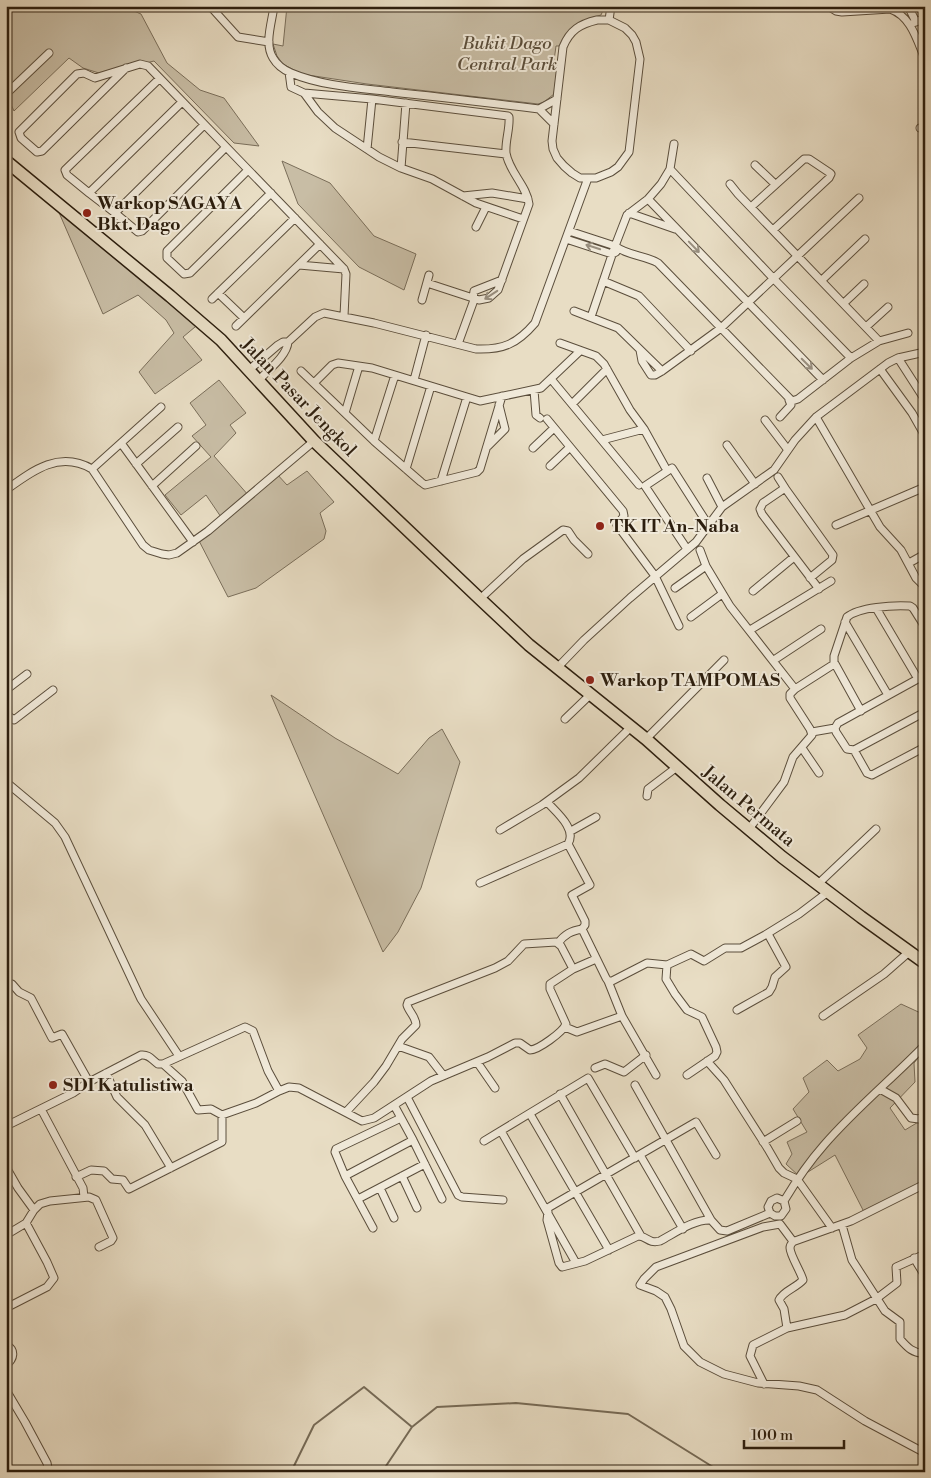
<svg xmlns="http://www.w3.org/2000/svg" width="931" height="1478" font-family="'Libre Bodoni',serif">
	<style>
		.green { fill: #c8bda5; stroke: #7a6e5a }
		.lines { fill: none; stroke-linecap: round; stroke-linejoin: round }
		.stream { stroke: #766a56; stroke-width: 2 }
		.street-casing { stroke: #5b4e3c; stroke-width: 9 }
		.primary-casing { stroke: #2c1e0e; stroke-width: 14 }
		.street { stroke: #f0e9d9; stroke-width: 7 }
		.primary { stroke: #e8ddc4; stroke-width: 11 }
		.oneway { stroke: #988e7e }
		.poi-dot { fill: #8f2418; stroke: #f0e9d9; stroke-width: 2 }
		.labels { text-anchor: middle; stroke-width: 4; stroke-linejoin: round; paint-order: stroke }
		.park-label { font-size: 18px; font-style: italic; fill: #5b4e3b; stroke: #f0e9d9 }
		.poi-label { font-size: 18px; font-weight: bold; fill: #2c1e0e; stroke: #f0e9d9; text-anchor: start }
		.street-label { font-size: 18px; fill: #2c1e0e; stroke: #f0e9d9 }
	</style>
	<rect width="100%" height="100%" fill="#e8ddc4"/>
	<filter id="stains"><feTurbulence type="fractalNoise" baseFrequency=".004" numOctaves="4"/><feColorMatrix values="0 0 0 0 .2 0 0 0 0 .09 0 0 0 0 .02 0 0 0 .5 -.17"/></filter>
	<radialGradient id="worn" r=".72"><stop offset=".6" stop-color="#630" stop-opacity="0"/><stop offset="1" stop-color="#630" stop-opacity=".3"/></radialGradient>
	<!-- green -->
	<path class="green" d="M6,6H122L141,14L167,63L200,90L224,98L259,146L234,143L154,61L102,74L83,68L69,58L14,111L6,94Z
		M287,6H605L601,15L587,19L561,46H556L553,68L557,69L554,94L544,102L538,104L367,84L301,74L283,64L277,56L273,44L283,46Z
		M282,161L330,183L374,236L416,254L404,290L359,267L298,204Z
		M54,201L201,322L183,337L202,360L155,394L139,372L174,333L166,320L138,295L103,314Z
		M219,380L246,413L230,425L236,433L214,456L249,496L276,473L287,485L307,471L334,502L320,513L326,531L324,539L256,588L228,597L196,535L221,517L206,495L181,515L165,495L211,457L192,436L206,425L190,403Z
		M271,695L335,738L398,774L429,738L442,729L460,762L421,888L398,932L383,952Z
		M901,1004L925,1015V1049L914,1063L915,1082L890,1108L905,1130L925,1118V1183L864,1212L835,1155L800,1177L786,1164L792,1154L787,1142L807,1132L793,1109L809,1092L803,1078L827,1060L838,1071L860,1059L867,1048L858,1035Z"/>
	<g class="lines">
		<!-- stream -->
		<path class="stream" d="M291,1472L314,1425L364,1387L412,1427L437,1407L516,1403L628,1414L721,1472
			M382,1472L412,1427"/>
		<defs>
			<path id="street" d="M210,6L238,37L269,42
				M274,6C272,22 264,44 273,58C277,65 284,70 291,73C322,86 359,88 392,92C441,97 490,103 539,109L557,99
				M828,6L836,11L842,12L890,9C911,16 917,40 925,59
				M908,6L916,22L910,24
				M597,20H609L625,28L632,35L636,42L640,59L629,152L618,167L611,172L596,178H580L572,173L564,166L557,158L553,149L552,141L563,47C570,30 580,24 597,20Z
				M609,20L611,6
				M916,22L925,18
				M126,68L42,151L37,152L21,138L19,132L77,74L84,73L95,78L140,64L148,66L344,269L346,274L344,316
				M289,72L291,87L304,93L372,99L508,116L509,117C510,129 505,141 506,153C509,172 527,186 529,204L498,290L489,298L479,300L427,283
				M159,79L65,170L67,175L89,193L182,102
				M304,93L318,112L335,128L379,157L401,168L432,179L476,203L523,219
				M6,94L49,53
				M539,109L554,124
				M204,125L115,213L138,232L142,231L226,147
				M920,128H925
				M402,142L506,154
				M367,149L372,99
				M755,165L775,184
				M401,168L406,103
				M670,169L773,278L851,358
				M248,170L167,251V258L184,274L190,273L271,193
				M730,184L738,194L879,341
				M89,193L115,213
				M463,196L492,193L528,199
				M648,199L823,380
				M751,207L804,159H809L830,173L831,174L829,178L773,230
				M629,213L675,229
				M476,227L486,207
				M569,231L615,246C628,256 645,255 658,263L792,401L798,399L851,358L879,341L908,333
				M566,239L612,254L616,252
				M299,265L344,269
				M822,280L865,239
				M603,281L639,296L691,351
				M218,293L244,318
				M212,299L295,218
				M473,299L474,291L502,280
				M422,300L429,275
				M844,303L864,284
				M574,311L618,328L662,371
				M591,317L615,246L627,215L648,199L661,184L670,169L674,144
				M236,326L320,244
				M866,327L888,307
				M560,343L596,356L604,364L630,410L644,429L665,467
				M458,344L474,300
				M640,350L642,361L651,375H655L662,371L721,328L859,198
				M898,358L925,400
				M880,369L912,413L925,436
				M249,370L278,345L283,342H288L315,317L324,313L374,323L476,349C503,350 517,344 535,323L588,178
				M301,371L374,441L421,482L425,485L477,472L480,469L502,396
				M551,379L639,485
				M414,380L426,335
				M258,381C268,370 287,356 288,342
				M314,383L332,365L338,363L372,368L480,401L541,388L580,351
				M534,390L536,415L540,418
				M572,404L607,369
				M345,413L359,366
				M780,417L791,405L789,400
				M816,417L880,527L901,550L916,578L925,587
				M547,419L623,511L624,516L617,525L655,576L679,626
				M765,420L788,450
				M602,440L644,429
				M374,441L395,375
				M121,443L193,542
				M727,445L755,484
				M488,446L505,429L499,405
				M533,448L554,428
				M136,464L178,427
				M550,466L570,447
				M92,469L161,407
				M406,469L431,386
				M778,477L785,488
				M707,478L722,507
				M441,481L467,397
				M152,486L196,446
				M6,490C32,471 59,450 92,469L143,545L149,550L162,554L169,555L177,553L208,531L314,441
				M836,525L925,487
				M687,549L645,486L672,468L709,526
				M700,550L706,566L730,606L795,689
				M909,563L925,554
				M810,578L832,560L833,555L785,488L763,503L760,509L762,514L819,589
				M675,588L706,566
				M753,591L794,557
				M480,599L523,559L563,530L568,531L574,540L588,554
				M876,608L918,679
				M691,617L722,594
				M845,622L888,695
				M750,630L831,581
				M774,660L821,629
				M558,667L584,640L630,598L696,542L722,507L774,470L795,440L816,417L888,363L898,358L925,352
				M925,675L838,723L835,728L836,732L847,749L854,750L925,712
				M6,690L27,674
				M861,711L834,662V656L847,617C859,607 893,605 910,606L913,608L925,627
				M6,714L14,720L53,690
				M565,719L591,694
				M812,732L835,728
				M646,739L724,660
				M802,748L819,773
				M854,750L867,773L872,775L925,747
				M6,782L55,823L65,837L141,999L179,1056
				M647,796L648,789L677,767
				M749,829L784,782L793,757L812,735L810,729L790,698V694L795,689L831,666
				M500,830L542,805L579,778L631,727
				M571,831L596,817
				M480,883L568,844C577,829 557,813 547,802
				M818,884L876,829
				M582,929L606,978L608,981H612L647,963L667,965L691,954L704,961L725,948H741L765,935L799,914L828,892
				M558,943C565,934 571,931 582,929L585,925V921L572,895L590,885L568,844
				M667,965L666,979L675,994L687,1010L702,1017L716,1047L717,1052L715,1056L687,1075
				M608,981L622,1016L656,1075
				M6,982L12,984L19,992L31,998L52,1038L62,1034L89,1082
				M737,1010L769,992L772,987L775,977L786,967L768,934
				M823,1016L884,974L909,952
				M565,1027L577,1032L622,1016
				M398,1046L429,1057L443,1075
				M707,1061L724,1080L731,1091L768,1149L779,1168L784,1173L797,1179L832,1228
				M477,1062L495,1088
				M163,1064L182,1081L198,1110L211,1109L222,1115
				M595,1068L605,1064L624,1072L646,1055
				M106,1073L117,1097L145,1125L171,1168
				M635,1085L711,1220
				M880,1089L896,1098L911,1118L919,1119L925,1116
				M560,1094L641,1236
				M407,1097L458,1195L462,1197L503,1200
				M394,1105L413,1140L442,1199
				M41,1109L83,1188L84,1197
				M346,1112L374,1082L386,1066L402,1039L416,1025C416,1017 409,1012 407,1005L408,1002L495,968L508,961L524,944L556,942L561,946L573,969
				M530,1114L609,1250
				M222,1115L256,1103L279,1091
				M6,1126L73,1093L89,1082L141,1055C149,1054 152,1060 158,1064H163L245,1027L253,1031L268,1071L279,1091L289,1087L299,1088L362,1121L374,1118L431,1081L488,1057L515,1043H520L530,1050C538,1050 563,1032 566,1024L550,989V984L573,969L596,959
				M501,1131L576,1263
				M484,1141L588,1078L635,1158
				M763,1142L797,1121
				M640,1155L683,1229
				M6,1167L18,1188L34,1210L26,1223L6,1235
				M345,1176L413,1140
				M402,1176L417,1208
				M76,1177L91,1170L104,1171L112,1179L123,1180L129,1189L222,1142V1115
				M925,1184L851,1221L795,1241L792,1240L780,1224L763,1227L656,1267L644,1279L640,1285L656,1291L665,1297L671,1309L684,1346L700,1362L724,1374L758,1383L799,1386L817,1390L865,1421L925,1453
				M380,1188L394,1218
				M358,1199L425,1164
				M784,1201C796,1181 809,1162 824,1145C855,1109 892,1079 925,1045
				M546,1209L696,1122L716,1155
				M34,1210L40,1204L50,1201L89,1197L96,1200L113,1238L111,1241L99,1247
				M548,1212L547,1220L559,1263L562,1267L585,1261L638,1236C647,1236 648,1244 660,1241C675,1233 694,1219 711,1220L720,1230L727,1231L770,1213L775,1216H781L786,1209L784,1201L777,1198L771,1201L768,1207L770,1213
				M842,1225L852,1260L885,1311L900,1322V1339C907,1347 913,1354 925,1353
				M373,1228L345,1176L335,1152L336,1149L401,1118
				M914,1258L925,1276
				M6,1308L47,1287L54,1278L47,1262L26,1223
				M787,1328L784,1309L779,1300C783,1291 796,1288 803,1280C801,1272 790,1255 790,1248C790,1244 792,1243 794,1241
				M6,1345C16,1350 14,1359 6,1365
				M764,1384L750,1356L753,1345L787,1328L845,1315L876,1299L897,1283L896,1267L925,1254
				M6,1390L25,1422L47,1463L48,1468L44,1472"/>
			<path id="primary" d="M6,161L170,296L221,340L314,441L480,599L529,645L646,739L720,805L782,857L861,917L925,963"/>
		</defs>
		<!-- street casing -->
		<use href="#street" class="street-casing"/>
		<!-- primary casing -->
		<use href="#primary" class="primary-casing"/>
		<!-- street -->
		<use href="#street" class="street"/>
		<!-- primary -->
		<use href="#primary" class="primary"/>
	</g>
	<!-- one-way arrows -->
	<defs><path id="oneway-shaft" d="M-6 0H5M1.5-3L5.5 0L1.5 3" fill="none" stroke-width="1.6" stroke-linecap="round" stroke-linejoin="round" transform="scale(1.25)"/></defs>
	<g class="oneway">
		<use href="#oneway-shaft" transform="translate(593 247) rotate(-162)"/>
		<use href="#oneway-shaft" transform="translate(694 247) rotate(46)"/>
		<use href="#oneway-shaft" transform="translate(491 295) rotate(147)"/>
		<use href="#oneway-shaft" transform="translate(807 364) rotate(45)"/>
	</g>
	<!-- markers -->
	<g class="poi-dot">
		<circle cx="87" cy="213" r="5"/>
		<circle cx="600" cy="526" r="5"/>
		<circle cx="590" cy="680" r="5"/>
		<circle cx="53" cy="1085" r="5"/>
	</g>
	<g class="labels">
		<!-- park labels -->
		<g class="park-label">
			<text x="507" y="49">Bukit Dago<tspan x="507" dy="21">Central Park</tspan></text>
		</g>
		<!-- poi labels -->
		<g class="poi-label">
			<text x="97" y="209">Warkop SAGAYA<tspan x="97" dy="21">Bkt. Dago</tspan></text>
			<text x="610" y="532">TK IT An-Naba</text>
			<text x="600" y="686">Warkop TAMPOMAS</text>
			<text x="63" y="1091">SDI Katulistiwa</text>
		</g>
		<!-- street labels -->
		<g class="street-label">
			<text transform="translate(299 397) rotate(46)" y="6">Jalan Pasar Jengkol</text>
			<text transform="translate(749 806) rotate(40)" y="6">Jalan Permata</text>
		</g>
	</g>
	<!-- margin -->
	<rect width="931" height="1478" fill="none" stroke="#e8ddc4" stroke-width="25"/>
	<rect x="8" y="8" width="916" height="1463" fill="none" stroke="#2c1e0e" stroke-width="2.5"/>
	<rect x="12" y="12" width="906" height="1453" fill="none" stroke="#2c1e0e"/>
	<!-- scale -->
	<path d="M744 1440v8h100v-8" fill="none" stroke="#2c1e0e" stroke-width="2.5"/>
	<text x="751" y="1440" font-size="15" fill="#2c1e0e" stroke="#f0e9d9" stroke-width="4" paint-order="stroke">100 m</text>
	<rect width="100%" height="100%" filter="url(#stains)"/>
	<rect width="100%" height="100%" fill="url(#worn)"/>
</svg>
